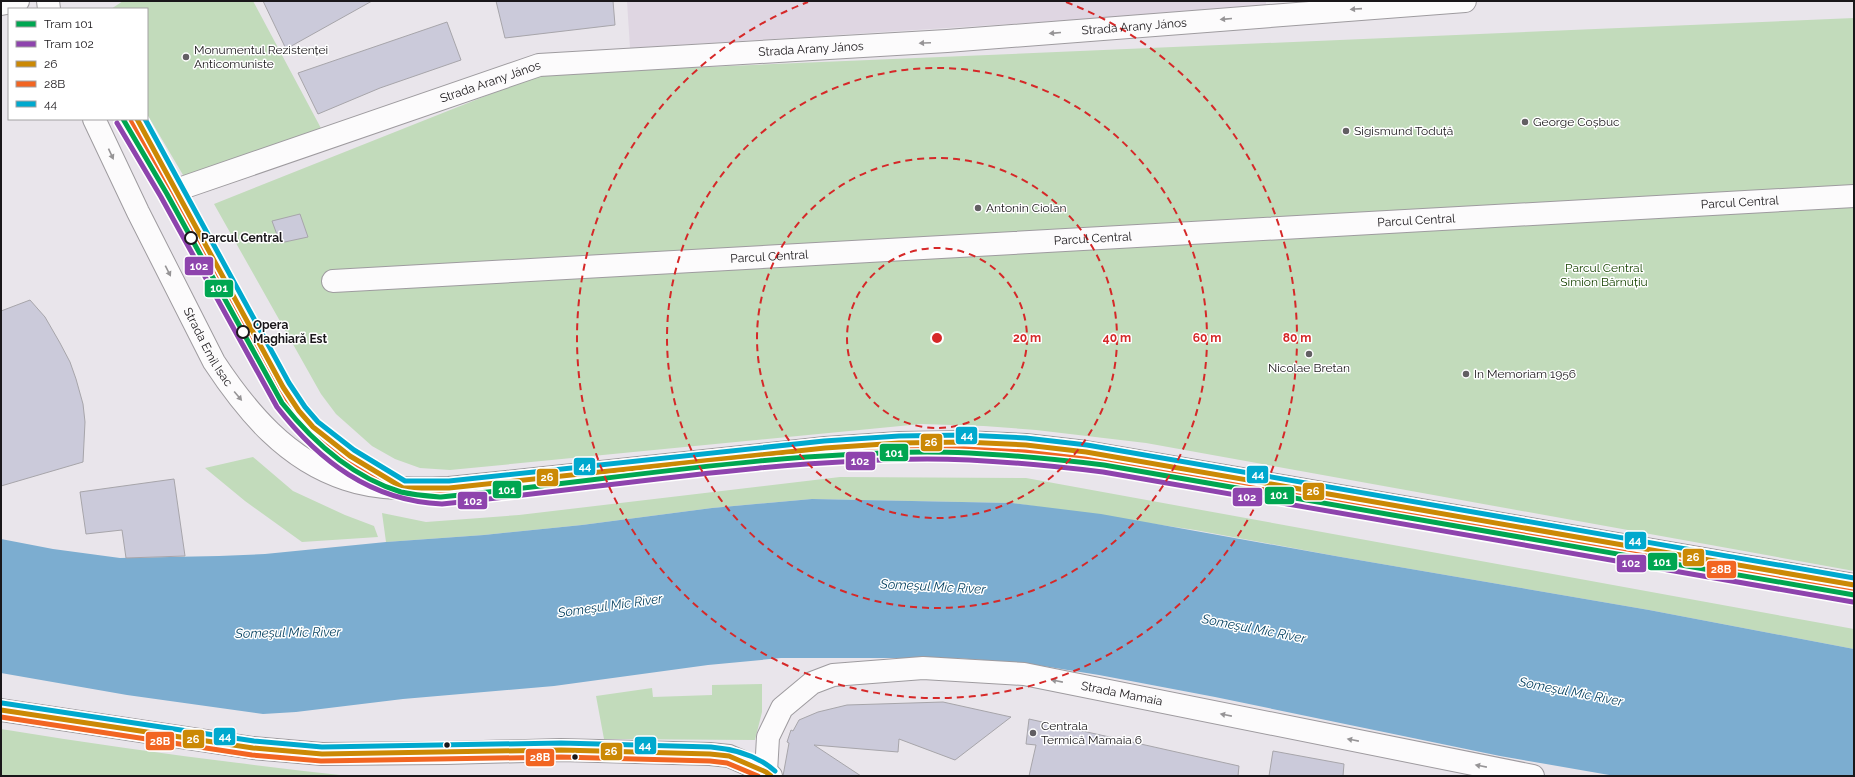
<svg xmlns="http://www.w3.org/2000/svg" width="1855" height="777" font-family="Raleway,sans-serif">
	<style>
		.built { fill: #dfd6e2 }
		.green { fill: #c2dbbb }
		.water { fill: #7cadd0 }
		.building { fill: #cbcada; stroke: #a7a5aa }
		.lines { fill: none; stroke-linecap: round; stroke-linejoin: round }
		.street-casing { stroke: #9e9b9f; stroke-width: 24 }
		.secondary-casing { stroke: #9e9b9f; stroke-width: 24 }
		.street { stroke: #fcfbfc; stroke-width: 22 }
		.secondary { stroke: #fcfbfc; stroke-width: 22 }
		.bus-1-casing { stroke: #fff; stroke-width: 8 }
		.bus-2-casing { stroke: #fff; stroke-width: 8 }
		.bus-3-casing { stroke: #fff; stroke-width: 8 }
		.bus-1 { stroke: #cb8905; stroke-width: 5 }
		.bus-2 { stroke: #f26522; stroke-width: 5 }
		.bus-3 { stroke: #00a9ce; stroke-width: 5 }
		.tram-1-casing { stroke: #fff; stroke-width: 8 }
		.tram-2-casing { stroke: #fff; stroke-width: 8 }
		.tram-1 { stroke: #00a651; stroke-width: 5 }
		.tram-2 { stroke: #8e44ad; stroke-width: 5 }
		.oneway { fill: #969496 }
		.ring { fill: none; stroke: #d62828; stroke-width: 2; stroke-dasharray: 7 5 }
		.poi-dot { fill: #625f63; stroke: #fff; stroke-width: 1.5 }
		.stop-dot { fill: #fff; stroke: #1a171a; stroke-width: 2 }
		.bus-dot { fill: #1a171a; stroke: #fff; stroke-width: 1.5 }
		.labels { text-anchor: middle; stroke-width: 3; stroke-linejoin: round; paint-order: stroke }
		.street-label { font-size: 12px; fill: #1a171a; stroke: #fff }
		.poi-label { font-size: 12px; fill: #1a171a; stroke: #fff; text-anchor: start }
		.stop-label { font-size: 12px; font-weight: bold; fill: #1a171a; stroke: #fff; text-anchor: start }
		.park-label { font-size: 12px; fill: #164301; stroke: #fff }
		.water-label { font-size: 13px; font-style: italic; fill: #013e5e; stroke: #fff }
		.centre { fill: #d62828; stroke: #fff; stroke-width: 2 }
		.ring-label { font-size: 12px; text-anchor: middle; font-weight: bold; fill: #d62828; stroke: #fff; stroke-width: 3; stroke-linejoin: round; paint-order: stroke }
		.line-badge { stroke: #fff; stroke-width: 1.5 }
		.badge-label { font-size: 11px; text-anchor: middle; font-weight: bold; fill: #fff }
	</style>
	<rect width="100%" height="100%" fill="#e9e5eb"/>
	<!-- built -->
	<path class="built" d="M627,1H1266V8L630,48Z"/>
	<!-- green -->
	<path class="green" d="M123,1H253L323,132L186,180L147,114V9H111Z
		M1854,18V571L1146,443L1036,430L984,426L921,424L450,470L420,468L395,459L372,446L336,414L321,394L214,204L541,74Z
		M253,457L293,491L345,515L374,526L378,537L302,542L245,501L205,468Z
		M840,477L1026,478L1854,629V649L1649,610L1341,557L1195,530L1012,503L812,499L712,508L582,525L484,535L386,542L382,513L426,522L519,515Z
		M762,684V712L755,740L604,739L596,696L652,688L653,697L712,695V685Z
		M1,729C117,748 232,763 349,776H1Z"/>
	<!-- water -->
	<path class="water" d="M812,499L1012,503L1101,514L1341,557L1649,610L1854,649V776H1615L1500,756L1215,697L1099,675L1024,663L955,658H781L708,665L554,686L403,699L296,712L263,714L127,695L1,673V539L53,549L120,558L219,556L265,554L386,542L484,535L582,525L712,508Z"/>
	<!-- building -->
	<path class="building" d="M263,1H372L286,49Z
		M496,1H613L615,25L505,38Z
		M447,22L461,60L380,88L318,114L298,73Z
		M300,214L308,237L280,243L272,221Z
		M30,300L45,317L60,343L70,362L76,379L83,404L85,422L83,462L1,486V311Z
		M174,479L185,556L126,558L122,530L86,534L80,492Z
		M943,702L1011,717L955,760L899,739L898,752L814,745L861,776H783L789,743L787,742L791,730L793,731L799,720L818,712L847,705Z
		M1029,719L1239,766L1238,776H1029L1036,745L1026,744Z
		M1273,751L1344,764L1343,776H1269Z"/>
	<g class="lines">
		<defs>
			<g id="street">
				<path id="s1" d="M176,188H182L539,65L947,41L1465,1"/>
				<path id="s2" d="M333,281L1854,196"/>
				<path id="s3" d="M766,772L768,737L782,708L812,683L833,675L923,668L1024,674L1533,776"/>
			</g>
			<g id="secondary">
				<path d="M48,1L49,9"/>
				<path d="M1,4L18,1"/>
				<path id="s4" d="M94,119L138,212L214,362C247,412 287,460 346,479C378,490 416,489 449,488L825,448L899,443L964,442L1026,445L1086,452L1854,585"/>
				<path d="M1,710L253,748L322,754L446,753L561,750L710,754L729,756L766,772L771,776"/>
			</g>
		</defs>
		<!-- street casing -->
		<use href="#street" class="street-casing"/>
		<!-- secondary casing -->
		<use href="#secondary" class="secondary-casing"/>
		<!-- street -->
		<use href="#street" class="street"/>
		<!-- secondary -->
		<use href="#secondary" class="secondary"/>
		<defs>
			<path id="bus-1" d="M137,119L283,387L299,411L313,427L350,456L403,488H449L825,448L899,443L964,442L1026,445L1086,452L1854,585
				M1,710L253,748L322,754L561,750L710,754L729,756L766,772L771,776"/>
			<path id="bus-2" d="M131,122L277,390L293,415L308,432L346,462L401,495H450L826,455L899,450L964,449L1025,452L1085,459L1853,592
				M1,717L252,755L321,761L561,757L710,761L727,763L758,776"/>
			<path id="bus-3" d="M145,119L289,383L305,407L318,422L354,450L405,481H449L824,441L899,436L964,435L1026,438L1087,445L1854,578
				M2,703L254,741L322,747L561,743L711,747C733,749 758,756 775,771"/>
		</defs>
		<!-- bus-1 casing -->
		<use href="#bus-1" class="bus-1-casing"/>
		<!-- bus-2 casing -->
		<use href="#bus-2" class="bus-2-casing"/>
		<!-- bus-3 casing -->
		<use href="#bus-3" class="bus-3-casing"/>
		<!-- bus-1 -->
		<use href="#bus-1" class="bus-1"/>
		<!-- bus-2 -->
		<use href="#bus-2" class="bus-2"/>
		<!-- bus-3 -->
		<use href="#bus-3" class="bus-3"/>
		<defs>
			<path id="tram-1" d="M123,119L167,194L282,403C313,442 352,477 401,492C414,495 428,496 441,497C603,481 764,453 927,452C986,452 1045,458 1104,465L1854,595"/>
			<path id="tram-2" d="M117,123L161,197L277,407C319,461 371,501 442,504C603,488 764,460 927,459C986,459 1045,465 1103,472L1853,602"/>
		</defs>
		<!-- tram-1 casing -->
		<use href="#tram-1" class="tram-1-casing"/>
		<!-- tram-2 casing -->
		<use href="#tram-2" class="tram-2-casing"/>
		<!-- tram-1 -->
		<use href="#tram-1" class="tram-1"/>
		<!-- tram-2 -->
		<use href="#tram-2" class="tram-2"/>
	</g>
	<!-- one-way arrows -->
	<defs><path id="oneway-solid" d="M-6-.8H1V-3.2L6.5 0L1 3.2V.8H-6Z"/></defs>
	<g class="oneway">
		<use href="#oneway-solid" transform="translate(1356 9) rotate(176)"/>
		<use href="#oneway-solid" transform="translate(1226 19) rotate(175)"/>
		<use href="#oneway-solid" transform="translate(1055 33) rotate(175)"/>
		<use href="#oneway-solid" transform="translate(925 43) rotate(177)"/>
		<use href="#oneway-solid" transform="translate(111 154) rotate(65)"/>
		<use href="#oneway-solid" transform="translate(168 271) rotate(63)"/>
		<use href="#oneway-solid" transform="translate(238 396) rotate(50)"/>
		<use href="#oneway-solid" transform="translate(1057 681) rotate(-169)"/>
		<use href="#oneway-solid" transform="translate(1226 715) rotate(-169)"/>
		<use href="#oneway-solid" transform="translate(1353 740) rotate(-169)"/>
		<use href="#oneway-solid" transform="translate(1481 766) rotate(-169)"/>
	</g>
	<!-- distance rings -->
	<g class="ring">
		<circle cx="937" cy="338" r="90"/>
		<circle cx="937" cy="338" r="180"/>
		<circle cx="937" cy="338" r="270"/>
		<path d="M1066 2A360 360 0 1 1 808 2"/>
	</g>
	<!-- markers -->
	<g class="poi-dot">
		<circle cx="186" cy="57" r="4"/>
		<circle cx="1525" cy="122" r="4"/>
		<circle cx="1346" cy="131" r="4"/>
		<circle cx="978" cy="208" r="4"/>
		<circle cx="1309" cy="354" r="4"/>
		<circle cx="1466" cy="374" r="4"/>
		<circle cx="1033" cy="733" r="4"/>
	</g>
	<g class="stop-dot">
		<circle cx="191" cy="238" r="6"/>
		<circle cx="243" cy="332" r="6"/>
	</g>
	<g class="bus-dot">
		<circle cx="447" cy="745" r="3.5"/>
		<circle cx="575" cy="757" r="3.5"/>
	</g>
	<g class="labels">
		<!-- street labels -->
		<g class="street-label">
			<text dy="4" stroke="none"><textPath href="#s1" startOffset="980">Strada Arany János</textPath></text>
			<text dy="4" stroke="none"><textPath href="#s1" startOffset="656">Strada Arany János</textPath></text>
			<text dy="4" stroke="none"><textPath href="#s1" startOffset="332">Strada Arany János</textPath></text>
			<text dy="4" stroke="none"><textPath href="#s2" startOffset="1409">Parcul Central</textPath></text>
			<text dy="4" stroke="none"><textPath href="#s2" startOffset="1085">Parcul Central</textPath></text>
			<text dy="4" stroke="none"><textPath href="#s2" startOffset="761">Parcul Central</textPath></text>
			<text dy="4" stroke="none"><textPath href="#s2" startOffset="437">Parcul Central</textPath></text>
			<text dy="4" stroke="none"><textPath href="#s4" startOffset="255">Strada Emil Isac</textPath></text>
			<text dy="4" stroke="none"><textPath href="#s3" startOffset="420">Strada Mamaia</textPath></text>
		</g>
		<!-- poi labels -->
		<g class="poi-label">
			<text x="194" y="54">Monumentul Rezistenței<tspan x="194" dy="14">Anticomuniste</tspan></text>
			<text x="1533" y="126">George Coșbuc</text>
			<text x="1354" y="135">Sigismund Toduță</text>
			<text x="986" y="212">Antonin Ciolan</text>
			<text x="1309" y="372" text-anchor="middle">Nicolae Bretan</text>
			<text x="1474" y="378">In Memoriam 1956</text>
			<text x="1041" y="730">Centrala<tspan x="1041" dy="14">Termică Mamaia 6</tspan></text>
		</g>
		<!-- stop labels -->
		<g class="stop-label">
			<text x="201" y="242">Parcul Central</text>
			<text x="253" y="329">Opera<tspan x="253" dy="14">Maghiară Est</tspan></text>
		</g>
		<!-- park labels -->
		<g class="park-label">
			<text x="1604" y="272">Parcul Central<tspan x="1604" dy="14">Simion Bărnuțiu</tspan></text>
		</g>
		<!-- water labels -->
		<g class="water-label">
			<text transform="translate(933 586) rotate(3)" y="5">Someşul Mic River</text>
			<text transform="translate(610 605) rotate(-8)" y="5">Someşul Mic River</text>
			<text transform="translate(1254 628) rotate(11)" y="5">Someşul Mic River</text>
			<text transform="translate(288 632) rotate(-1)" y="5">Someşul Mic River</text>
			<text transform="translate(1571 691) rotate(11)" y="5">Someşul Mic River</text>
		</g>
	</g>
	<circle cx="937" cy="338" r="6" class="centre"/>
	<g class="ring-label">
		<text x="1027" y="342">20 m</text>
		<text x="1117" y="342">40 m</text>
		<text x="1207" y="342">60 m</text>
		<text x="1297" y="342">80 m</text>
	</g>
	<g class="line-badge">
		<rect x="184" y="256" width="30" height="20" rx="4" fill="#8e44ad"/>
		<rect x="204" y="279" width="30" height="19" rx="4" fill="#00a651"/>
		<rect x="955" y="426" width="23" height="19" rx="4" fill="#00a9ce"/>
		<rect x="920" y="433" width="23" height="19" rx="4" fill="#cb8905"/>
		<rect x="879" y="443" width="30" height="19" rx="4" fill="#00a651"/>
		<rect x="845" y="451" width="31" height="20" rx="4" fill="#8e44ad"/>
		<rect x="573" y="457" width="23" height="19" rx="4" fill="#00a9ce"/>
		<rect x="1246" y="465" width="23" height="19" rx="4" fill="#00a9ce"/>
		<rect x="536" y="468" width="23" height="19" rx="4" fill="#cb8905"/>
		<rect x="492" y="480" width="30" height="19" rx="4" fill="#00a651"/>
		<rect x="1302" y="482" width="23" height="19" rx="4" fill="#cb8905"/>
		<rect x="1264" y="486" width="31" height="19" rx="4" fill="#00a651"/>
		<rect x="1232" y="487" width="31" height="20" rx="4" fill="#8e44ad"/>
		<rect x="457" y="491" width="31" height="19" rx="4" fill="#8e44ad"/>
		<rect x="1624" y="531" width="23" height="19" rx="4" fill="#00a9ce"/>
		<rect x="1682" y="548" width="23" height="19" rx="4" fill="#cb8905"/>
		<rect x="1647" y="552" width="31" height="19" rx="4" fill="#00a651"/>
		<rect x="1616" y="554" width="31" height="19" rx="4" fill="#8e44ad"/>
		<rect x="1706" y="560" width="31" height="19" rx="4" fill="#f26522"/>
		<rect x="213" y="727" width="23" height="19" rx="4" fill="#00a9ce"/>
		<rect x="182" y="729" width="23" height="20" rx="4" fill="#cb8905"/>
		<rect x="145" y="731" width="30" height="20" rx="4" fill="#f26522"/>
		<rect x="634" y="736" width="23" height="19" rx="4" fill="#00a9ce"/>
		<rect x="600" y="742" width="23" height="19" rx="4" fill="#cb8905"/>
		<rect x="525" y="748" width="30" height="19" rx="4" fill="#f26522"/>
	</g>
	<g class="badge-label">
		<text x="199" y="270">102</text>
		<text x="219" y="292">101</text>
		<text x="967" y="439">44</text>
		<text x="931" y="446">26</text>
		<text x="894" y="457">101</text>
		<text x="860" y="465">102</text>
		<text x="585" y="470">44</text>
		<text x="1258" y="478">44</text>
		<text x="547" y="481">26</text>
		<text x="507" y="494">101</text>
		<text x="1313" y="495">26</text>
		<text x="1279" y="499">101</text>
		<text x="1247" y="501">102</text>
		<text x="473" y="505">102</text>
		<text x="1635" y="544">44</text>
		<text x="1693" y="561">26</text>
		<text x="1662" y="566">101</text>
		<text x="1631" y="567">102</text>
		<text x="1721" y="573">28B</text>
		<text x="225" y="740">44</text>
		<text x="193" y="743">26</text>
		<text x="160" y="745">28B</text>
		<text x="645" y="749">44</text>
		<text x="611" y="755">26</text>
		<text x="540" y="761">28B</text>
	</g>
	<!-- border -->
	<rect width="1855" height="777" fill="none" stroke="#1a171a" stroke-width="4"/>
	<!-- legend -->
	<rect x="8" y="8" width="140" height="112" fill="#ffffff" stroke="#a3a2a3"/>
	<rect x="16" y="21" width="20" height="6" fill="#00a651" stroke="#a3a2a3"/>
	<text x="44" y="28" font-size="12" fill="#1a171a">Tram 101</text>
	<rect x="16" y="41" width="20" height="6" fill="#8e44ad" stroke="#a3a2a3"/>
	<text x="44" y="48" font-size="12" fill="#1a171a">Tram 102</text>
	<rect x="16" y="61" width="20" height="6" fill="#cb8905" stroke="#a3a2a3"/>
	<text x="44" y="68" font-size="12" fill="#1a171a">26</text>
	<rect x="16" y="81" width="20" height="6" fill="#f26522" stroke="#a3a2a3"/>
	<text x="44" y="88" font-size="12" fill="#1a171a">28B</text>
	<rect x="16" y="101" width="20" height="6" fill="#00a9ce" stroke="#a3a2a3"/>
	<text x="44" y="108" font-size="12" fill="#1a171a">44</text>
</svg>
